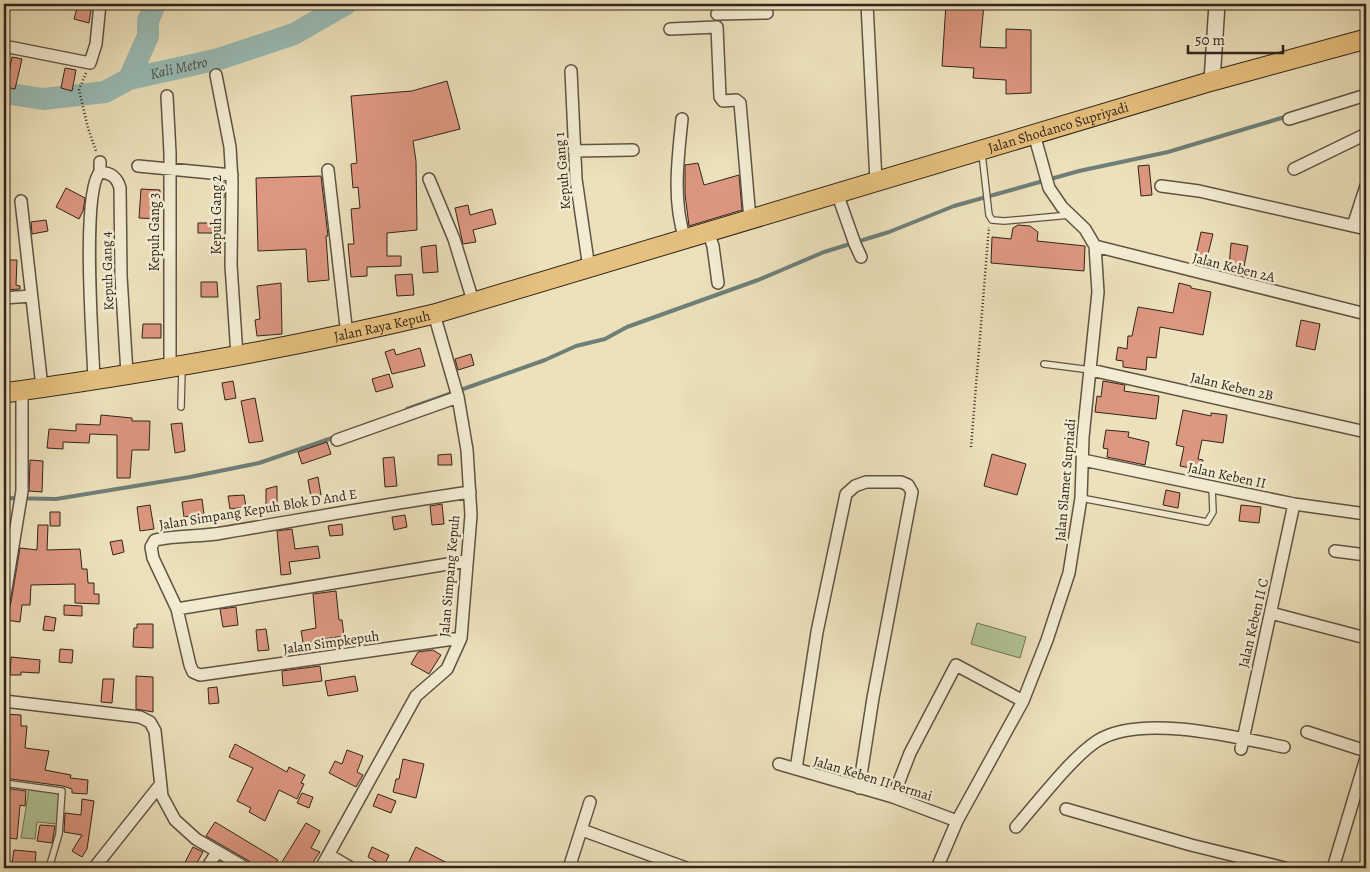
<svg xmlns="http://www.w3.org/2000/svg" width="1370" height="872" font-family="Alegreya,serif">
	<style>
		.green { fill: #b1c495; stroke: #717458 }
		.lines { fill: none; stroke-linecap: round; stroke-linejoin: round }
		.stream { stroke: #6f7f78; stroke-width: 4 }
		.river { stroke: #99bcb6; stroke-width: 22 }
		.building { fill: #dd9780; stroke: #31241b }
		.service-casing { stroke: #605343; stroke-width: 8 }
		.minor-casing { stroke: #605343; stroke-width: 14 }
		.tertiary-casing { stroke: #605343; stroke-width: 18 }
		.primary-casing { stroke: #31241b; stroke-width: 21 }
		.path { stroke: #31241b; stroke-width: 2.5; stroke-dasharray: 1 2.5; stroke-linecap: butt }
		.service { stroke: #f3ecd3; stroke-width: 5.5 }
		.minor { stroke: #f3ecd3; stroke-width: 11 }
		.tertiary { stroke: #f3ecd3; stroke-width: 15 }
		.primary { stroke: #e6c07e; stroke-width: 19 }
		.labels { text-anchor: middle; stroke-width: 5; stroke-linejoin: round; paint-order: stroke }
		.street-label { font-size: 14px; fill: #31241b; stroke: #f3ecd3 }
		.water-label { font-size: 15px; font-style: italic; fill: #50524a; stroke: #f3ecd3 }
	</style>
	<rect width="100%" height="100%" fill="#ece1bb"/>
	<filter id="stains"><feTurbulence type="fractalNoise" baseFrequency=".004" numOctaves="4"/><feColorMatrix values="0 0 0 0 .2 0 0 0 0 .09 0 0 0 0 .02 0 0 0 .5 -.17"/></filter>
	<radialGradient id="worn" r=".72"><stop offset=".6" stop-color="#630" stop-opacity="0"/><stop offset="1" stop-color="#630" stop-opacity=".3"/></radialGradient>
	<!-- green -->
	<path class="green" d="M977,623L1026,637L1020,658L971,644Z
		M29,789L59,793L57,824L37,822L35,839L21,838Z"/>
	<g class="lines">
		<!-- stream -->
		<path class="stream" d="M407,409L545,360L576,346L605,339L627,327L758,280L824,252L889,232L954,206L1079,171L1168,152L1288,116
			M4,498L56,499L190,477L259,463L335,437"/>
		<!-- river -->
		<g class="river">
			<path d="M129,79L148,36V21L155,4"/>
			<path id="s1" d="M4,93L43,99L105,92L129,79L219,59L294,34L346,4"/>
		</g>
	</g>
	<!-- building -->
	<path class="building" d="M78,4H92L89,23L74,19Z
		M946,4H984L980,47L1006,48V29L1031,30V93L1006,94V80L973,78L974,68L942,66Z
		M12,57L22,59L15,89L6,87Z
		M65,68L76,70L72,91L61,88Z
		M447,81L460,129L413,141L416,161L417,230L387,233V256H401V266L367,267V276L351,277L348,244H354L351,209L360,208L358,187L353,188L351,164L357,163L351,96L412,91Z
		M698,163L704,185L739,175L742,210L689,226L685,194V165Z
		M1149,165L1152,195L1141,196L1138,166Z
		M321,176L328,236H326L329,280L308,282L306,249L258,251L256,178Z
		M216,181L224,182V198L215,197Z
		M66,188L85,198L83,211L79,219L56,207Z
		M141,189L160,190L159,219L139,218Z
		M468,205L470,215L492,209L496,224L473,230L476,242L463,244L455,208Z
		M46,220L48,231L32,234L31,222Z
		M198,223H221V233H198Z
		M1018,225L1030,226L1038,232L1037,241L1085,246L1084,271L991,263L992,237L1011,239L1013,228Z
		M1201,232L1213,234L1206,262L1195,259Z
		M1231,243L1248,246L1243,272L1233,270L1234,267H1229Z
		M436,245L438,272L423,273L421,247Z
		M9,260H17L16,285L20,286V289L6,290Z
		M412,274L414,295L397,296L395,275Z
		M201,282H217L218,297H201Z
		M281,283L282,334L257,336L255,320L260,319L257,286Z
		M1179,283L1191,286V288L1211,292L1203,335L1160,327L1156,358L1147,357L1146,370L1123,367V361L1116,360L1118,347L1127,349L1128,336H1132L1138,307L1173,313Z
		M1301,320L1320,324L1315,350L1296,346Z
		M143,324H161V338H142Z
		M420,348L425,366L392,374L385,352L394,349L396,355Z
		M471,354L474,365L458,370L455,359Z
		M389,374L393,387L376,392L372,379Z
		M233,381L236,398L225,400L222,383Z
		M1103,381L1125,385L1124,391L1159,396L1156,419L1095,412L1097,396L1101,397Z
		M255,398L263,441L249,443L241,401Z
		M1183,410L1211,416V413L1227,415L1223,443L1202,440L1198,459L1203,460L1201,470L1180,466L1184,447L1176,445Z
		M101,415L132,418V421H150L149,450H132L130,478H117V435L90,434L89,443L63,442V449L47,448L49,429L76,431V424L100,425Z
		M182,423L185,451L175,453L171,424Z
		M1106,430L1129,432L1128,437L1149,442L1145,465L1107,457L1108,449L1103,448Z
		M327,442L331,454L302,464L298,452Z
		M451,454L452,465H438V455Z
		M992,454L1026,464L1017,495L984,486Z
		M394,457L397,486L385,487L383,458Z
		M30,460L43,461L42,492L29,491Z
		M318,477L321,495L311,497L308,480Z
		M277,486V504L266,505V489Z
		M1166,490L1180,493L1178,508L1163,505Z
		M244,495L246,507L230,509L228,496Z
		M202,499L204,514L184,517L182,502Z
		M442,504L444,524L432,525L430,506Z
		M150,505L154,529L140,531L137,507Z
		M1241,505L1261,507L1259,523L1239,521Z
		M50,512H60V526H50Z
		M405,515L407,527L394,530L392,517Z
		M342,524L343,535L330,536L328,526Z
		M38,525H48L47,550L80,549L82,569H87L88,583H94V594H99V604L75,603V584L31,585L30,605H22L20,622L5,620L7,610H9L11,602L20,548L37,550Z
		M292,529L295,549L318,546L320,558L289,562L291,574L281,575L277,531Z
		M122,540L124,552L113,555L110,542Z
		M336,591L339,620H342L344,636L317,640L318,645L304,648L301,631L316,628L313,594Z
		M64,605L82,606V616L64,615Z
		M236,607L238,625L223,627L220,609Z
		M45,616L56,618L54,631L43,630Z
		M137,624H153V648L133,647L134,628H137Z
		M266,629L269,650L258,651L256,630Z
		M60,649L73,650L72,663L59,662Z
		M433,650L441,655L429,674L411,664L418,652Z
		M11,657L40,660L39,673L21,672V675H10Z
		M320,666L322,681L283,686L282,671Z
		M136,676L153,677V712L136,709Z
		M355,676L358,691L328,696L325,681Z
		M103,679H114L112,703L101,702Z
		M217,687L219,703L209,704L208,688Z
		M4,714L21,715V726H27L25,748L49,751L45,770L71,775L70,778L88,780L87,794L72,793V789L63,786L4,778Z
		M235,744L287,772L289,767L305,775L301,783L304,784L297,799L279,790L265,821L249,812L251,808L237,801L253,768L229,757Z
		M347,750L363,756L357,772L363,775L356,787L329,773L335,761L342,764Z
		M403,759L424,764L416,798L393,792L396,779H399Z
		M4,788L26,791L25,806L20,805L17,839L8,838V826H4Z
		M302,793L313,797L309,808L297,803Z
		M378,794L396,801L391,813L373,806Z
		M82,799L94,801L87,849L82,857L72,851L82,835L64,832L65,813L81,815Z
		M215,822L278,860L273,868H257L249,861L206,836Z
		M306,823L320,831L311,848L320,852L309,868H294L282,862Z
		M40,825L55,826L52,843L37,841Z
		M193,847L203,852L194,868H182Z
		M372,847L389,855L384,866L368,857Z
		M416,847L457,868H406Z
		M14,850L36,852L35,865L12,863Z"/>
	<g class="lines">
		<defs>
			<path id="service" d="M982,154L989,215L992,220L1004,221L1070,215
				M1044,364L1091,370
				M181,407L182,369
				M1081,498L1207,522L1213,512L1212,487
				M4,783L62,791L59,834L49,868"/>
			<path id="minor" d="M867,4L876,181
				M717,14L767,13
				M670,29L717,27L720,97L723,101L736,100L740,103L750,219
				M4,46L90,63L96,44L100,4
				M571,71L576,179L589,268
				M216,75L230,147L232,182L231,265L237,356
				M167,96L170,153V368
				M682,119C678,158 672,201 685,239
				M1289,119L1366,95
				M574,151L633,150
				M138,166L232,175
				M1294,169L1366,134
				M328,170L347,335
				M100,172C111,173 117,177 120,188L121,276L127,374
				M429,179L454,239L473,301
				M1161,186L1199,191L1366,229
				M837,193L855,244L861,257
				M21,201L42,387
				M1353,226L1366,186
				M708,232L713,246L718,283
				M1095,246L1366,314
				M4,298L31,296
				M1091,370L1366,432
				M94,379C93,346 81,192 100,172V162
				M337,440L458,397
				M1083,460L1294,504L1366,514
				M1335,551L1366,555
				M4,601L22,491V390
				M177,609L466,561
				M1271,613L1366,638
				M461,638L200,675L193,672L190,665L177,609L153,558L151,547L155,540C177,535 200,537 222,533C305,519 387,504 470,492
				M4,701L140,717L150,722L155,731L162,796L175,820L196,839L246,868
				M1307,732L1366,751
				M1241,749L1294,504
				M779,764L893,797L957,821
				M796,769L817,632L846,494L855,486L866,482H901L908,485L912,492L873,698L859,788
				M893,797L910,753L956,665L1023,701
				M1066,809L1191,845L1285,868
				M1016,827C1038,802 1071,758 1097,741C1140,713 1236,737 1284,747
				M582,830L686,868
				M329,855L351,868
				M94,868L160,785
				M207,868L217,852
				M321,868L416,696L447,669L461,638L471,515L467,450L458,397L434,314
				M569,868L590,802
				M937,868L957,821L1023,701L1047,640L1069,573L1081,498L1083,437L1098,292L1095,246L1085,229L1062,207L1049,188L1034,134
				M1333,868L1366,758"/>
			<path id="tertiary" d="M1212,81L1217,4"/>
			<g id="primary">
				<path id="s2" d="M4,393C148,373 292,348 434,314L1212,81L1366,39"/>
			</g>
		</defs>
		<!-- service casing -->
		<use href="#service" class="service-casing"/>
		<!-- minor casing -->
		<use href="#minor" class="minor-casing"/>
		<!-- tertiary casing -->
		<use href="#tertiary" class="tertiary-casing"/>
		<!-- primary casing -->
		<use href="#primary" class="primary-casing"/>
		<!-- path -->
		<path class="path" d="M86,73L79,90L88,128L96,151
			M971,447L989,227"/>
		<!-- service -->
		<use href="#service" class="service"/>
		<!-- minor -->
		<use href="#minor" class="minor"/>
		<!-- tertiary -->
		<use href="#tertiary" class="tertiary"/>
		<!-- primary -->
		<use href="#primary" class="primary"/>
	</g>
	<g class="labels">
		<!-- street labels -->
		<g class="street-label">
			<text dy="5" stroke="none"><textPath href="#s2" startOffset="1089">Jalan Shodanco Supriyadi</textPath></text>
			<text transform="translate(562 171) rotate(-95)" y="5">Kepuh Gang 1</text>
			<text transform="translate(216 215) rotate(-90)" y="5">Kepuh Gang 2</text>
			<text transform="translate(154 232) rotate(-90)" y="5">Kepuh Gang 3</text>
			<text transform="translate(1234 267) rotate(14)" y="5">Jalan Keben 2A</text>
			<text transform="translate(107 271) rotate(-92)" y="5">Kepuh Gang 4</text>
			<text dy="5" stroke="none"><textPath href="#s2" startOffset="384">Jalan Raya Kepuh</textPath></text>
			<text transform="translate(1232 386) rotate(13)" y="5">Jalan Keben 2B</text>
			<text transform="translate(1227 475) rotate(12)" y="5">Jalan Keben II</text>
			<text transform="translate(1065 480) rotate(-85)" y="5">Jalan Slamet Supriadi</text>
			<text transform="translate(258 509) rotate(-9)" y="5">Jalan Simpang Kepuh Blok D And E</text>
			<text transform="translate(449 576) rotate(-85)" y="5">Jalan Simpang Kepuh</text>
			<text transform="translate(1253 623) rotate(-77)" y="5">Jalan Keben II C</text>
			<text transform="translate(331 642) rotate(-8)" y="5">Jalan Simpkepuh</text>
			<text transform="translate(873 778) rotate(17)" y="5">Jalan Keben II Permai</text>
		</g>
		<!-- water labels -->
		<g class="water-label">
			<text dy="5" stroke="none"><textPath href="#s1" startOffset="180">Kali Metro</textPath></text>
		</g>
	</g>
	<!-- margin -->
	<rect width="1370" height="872" fill="none" stroke="#ece1bb" stroke-width="20"/>
	<rect x="5" y="5" width="1360" height="862" fill="none" stroke="#31241b" stroke-width="2.5"/>
	<rect x="10" y="10" width="1350" height="852" fill="none" stroke="#31241b"/>
	<!-- scale -->
	<path d="M1188 45v8h95v-8" fill="none" stroke="#31241b" stroke-width="2.5"/>
	<text x="1195" y="45" font-size="15" fill="#31241b" stroke="#f3ecd3" stroke-width="4" paint-order="stroke">50 m</text>
	<rect width="100%" height="100%" filter="url(#stains)"/>
	<rect width="100%" height="100%" fill="url(#worn)"/>
</svg>
